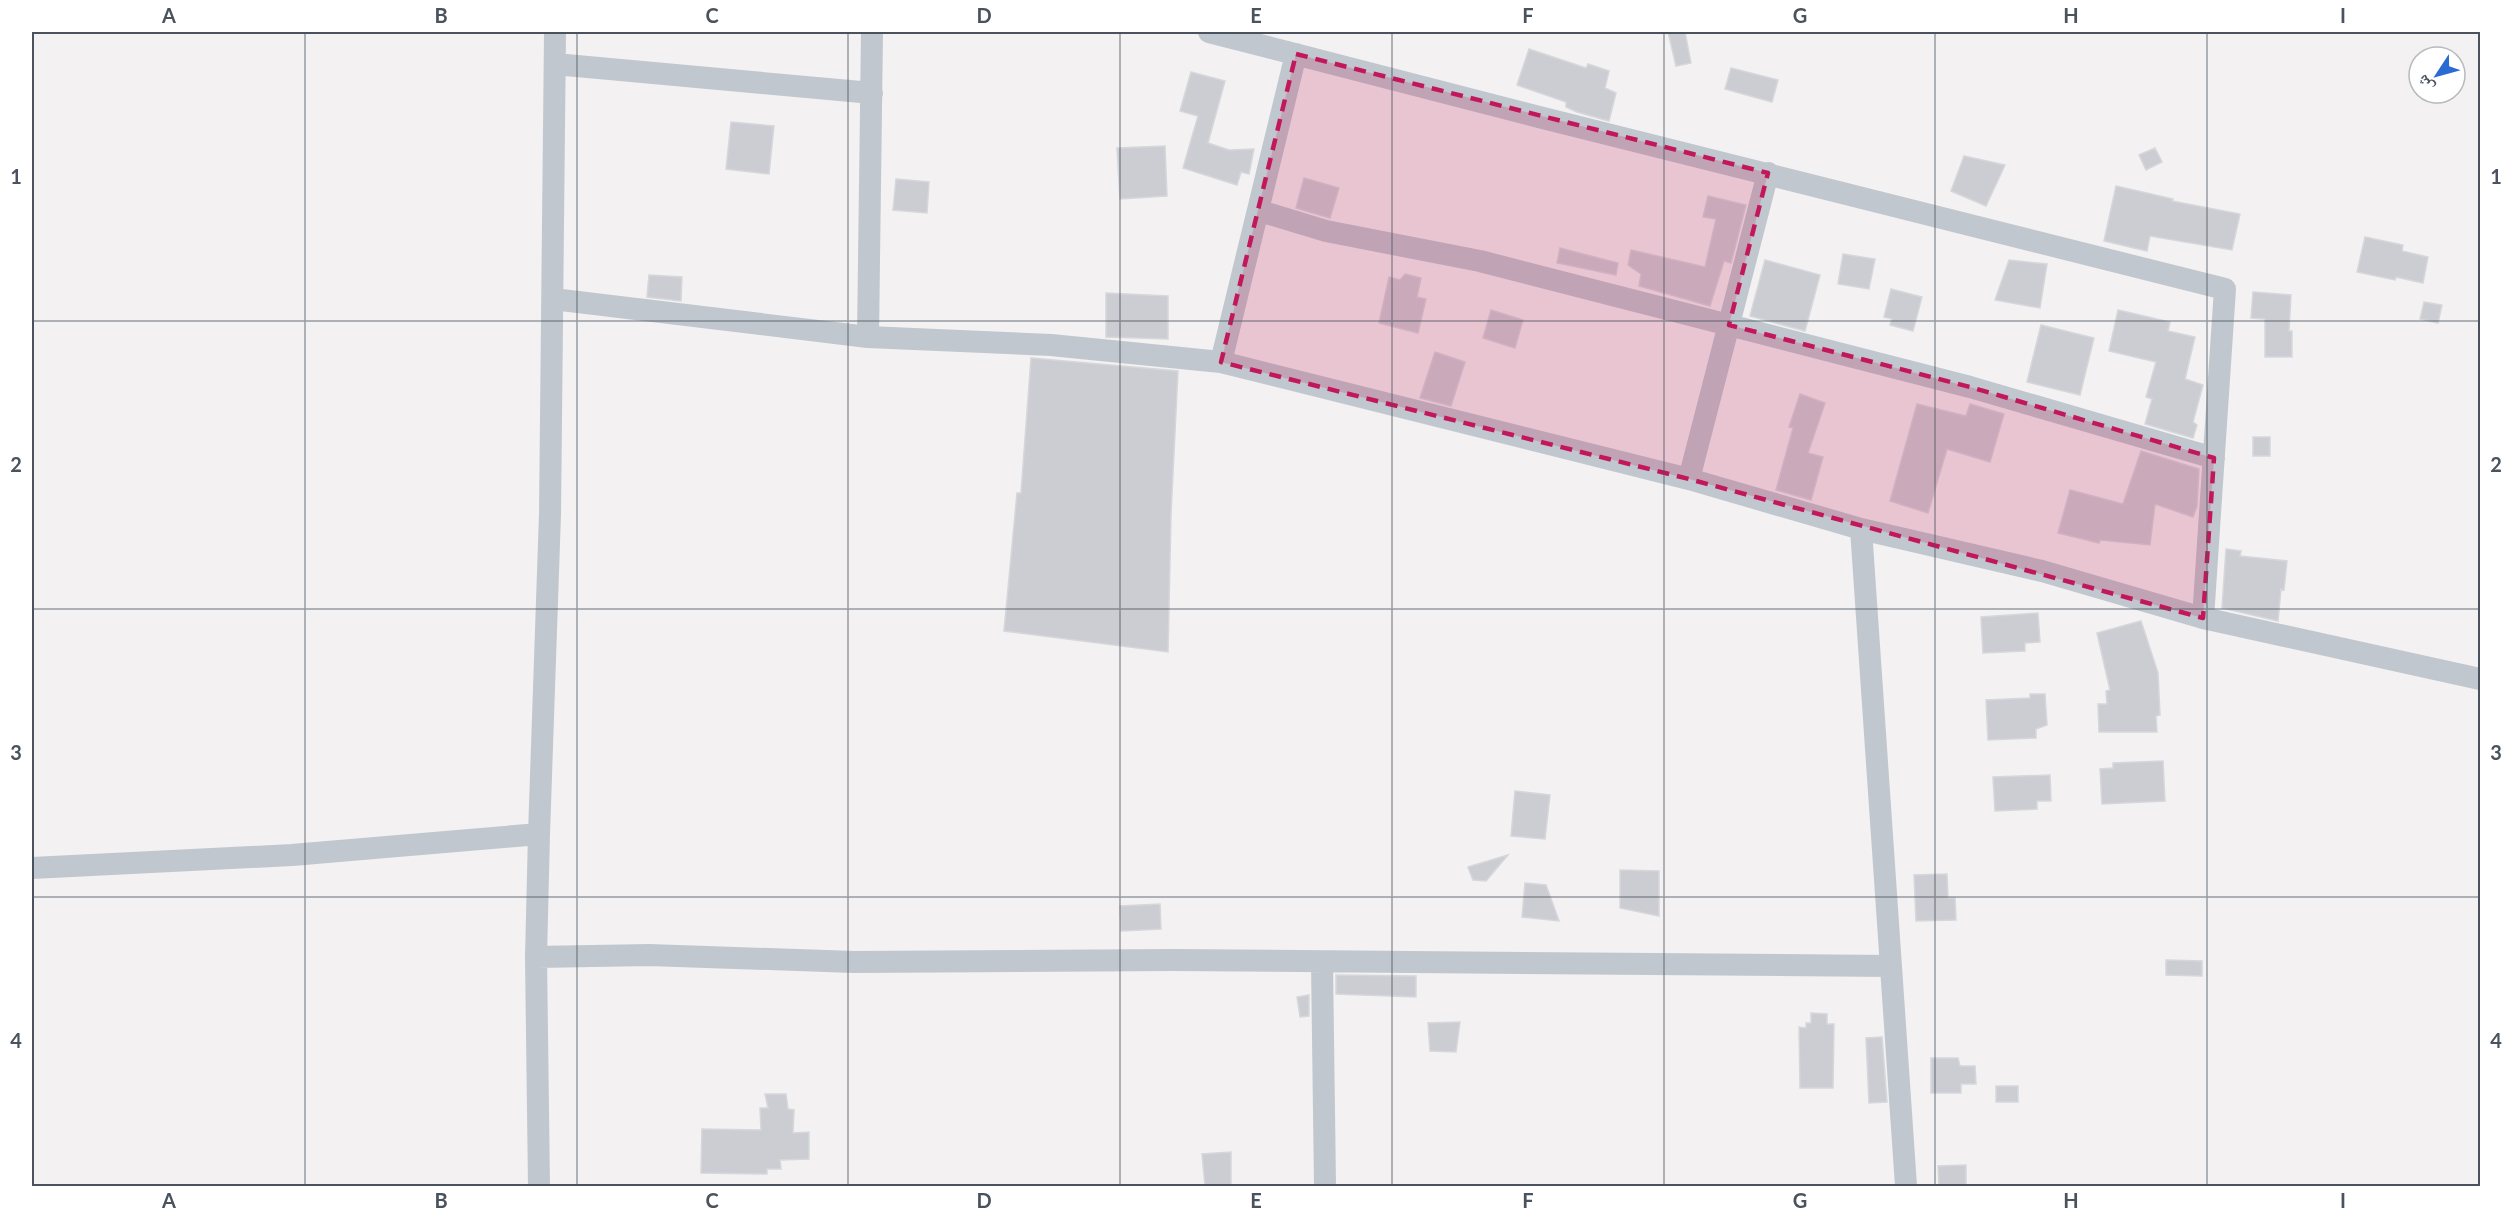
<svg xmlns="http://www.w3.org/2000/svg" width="2512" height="1218" font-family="Lato,'Noto Naskh Arabic',sans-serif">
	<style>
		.building { fill: #cbcdd3; stroke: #d5d7db; stroke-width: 1.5 }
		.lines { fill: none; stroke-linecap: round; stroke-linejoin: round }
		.minor { stroke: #c0c7ce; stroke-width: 22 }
		.marked { fill: #c2185b; fill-opacity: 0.2; stroke: #c2185b; stroke-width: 4.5; stroke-dasharray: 12 8; stroke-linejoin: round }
		.grid { fill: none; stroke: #4a535d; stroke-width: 1.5; stroke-opacity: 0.55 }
		.neatline { fill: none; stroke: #4a535d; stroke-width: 2 }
		.grid-label { font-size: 20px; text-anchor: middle; font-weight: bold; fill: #4a535d }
	</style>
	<rect width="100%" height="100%" fill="#f3f1f1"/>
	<!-- building -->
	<path class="building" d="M1668,32H1685L1691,63L1676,66Z
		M1529,49L1586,68L1588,64L1609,71L1605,88L1616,93L1609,121L1577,112L1566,107V102L1517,85Z
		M1731,68L1778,80L1772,102L1725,89Z
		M1191,72L1225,81L1208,143L1229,150L1254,149L1249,174L1241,172L1237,185L1183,168L1198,116L1180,111Z
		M731,122L774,126L769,174L726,169Z
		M1165,146L1167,196L1120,199L1117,148Z
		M2155,148L2162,162L2146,170L2139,155Z
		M1964,156L2005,165L1986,206L1951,191Z
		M1304,178L1339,188L1330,218L1296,208Z
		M896,179L929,182L927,213L893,210Z
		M2116,186L2173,199L2172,201L2240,214L2232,250L2150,236L2147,251L2104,241Z
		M1708,196L1746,205L1731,263L1724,261L1710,306L1639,286L1641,274L1628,265L1631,250L1705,267L1716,219L1703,217Z
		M2365,237L2403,245L2402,251L2428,257L2423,283L2396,277L2395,280L2357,272Z
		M1560,248L1618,263L1616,275L1557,263Z
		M1843,254L1875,259L1869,289L1838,284Z
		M1765,260L1820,275L1805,331L1750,316Z
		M2009,260L2047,264L2040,308L1995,300Z
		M1405,274L1421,278L1417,297L1426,299L1418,333L1379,323L1389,277L1400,280Z
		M649,275L682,277L681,301L647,297Z
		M1891,289L1922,297L1913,331L1890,325L1892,319L1884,317Z
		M2253,292L2291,295L2289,331H2292V357H2265V319L2251,318Z
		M1106,293L1168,296V339L1106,337Z
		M2424,302L2442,305L2438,323L2420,319Z
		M1491,310L1523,320L1515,348L1483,338Z
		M2118,310L2170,322L2168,331L2195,337L2185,379L2203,385L2193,422L2197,425L2193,438L2145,424L2152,399L2146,397L2156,362L2109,351Z
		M2041,325L2094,338L2080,395L2027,382Z
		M1435,352L1465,362L1451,406L1420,398Z
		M1031,358L1178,371L1171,514L1168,652L1004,631L1017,493H1021Z
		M1800,394L1825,403L1808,453L1823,457L1811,500L1776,490L1793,428L1789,427Z
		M1917,404L1966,416L1970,404L2004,414L1990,462L1947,449L1928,513L1890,501Z
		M2253,437H2270V456H2253Z
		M2141,451L2199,469L2197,506L2193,517L2155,504L2150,545L2100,540L2099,543L2058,533L2070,490L2123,504Z
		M2226,549L2241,551L2240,556L2287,561L2284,590L2281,589L2278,621L2222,608Z
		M2038,613L2040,642L2025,643V651L1983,653L1981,617Z
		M2141,621L2158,673L2160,715L2156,716L2157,732H2099L2098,704H2107L2106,691L2110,690L2097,633Z
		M2030,694H2045L2047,725L2036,729V738L1988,740L1986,700L2030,698Z
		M2163,761L2165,801L2102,804L2100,769L2113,768V763Z
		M2050,775L2051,801H2037V809L1995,811L1993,777Z
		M1515,791L1550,795L1545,839L1511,836Z
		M1508,855L1486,881L1473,880L1468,867Z
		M1620,870L1659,871V916L1620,908Z
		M1947,874L1948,898H1955L1956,920L1916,921L1914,875Z
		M1525,883L1546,885L1559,921L1522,917Z
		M1160,904L1161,929L1121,931L1120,906Z
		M2166,960L2202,961V976L2166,975Z
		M1336,975L1416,976V997L1336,994Z
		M1309,995V1016L1300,1017L1297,997Z
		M1811,1013L1827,1014V1024H1834L1833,1088H1800L1799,1027L1806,1028V1023H1811Z
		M1460,1022L1456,1052L1430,1051L1428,1023Z
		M1882,1037L1887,1102L1869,1103L1866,1038Z
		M1931,1058H1958L1960,1066H1975L1976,1084H1961V1093H1931Z
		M1996,1086H2018V1102H1996Z
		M765,1094H786L788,1109L794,1110L793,1133L809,1132V1159L780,1160L781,1169H767V1174L701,1173L702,1129L761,1130L760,1108H768Z
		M1231,1152V1186H1205L1202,1154Z
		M1966,1165V1186H1939L1938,1166Z"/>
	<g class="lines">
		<!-- minor -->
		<path class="minor" d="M1209,32L1539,117L2225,289L2203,618
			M555,64L872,93
			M1260,211L1326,231L1480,261L1970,387L2214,458
			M553,299L868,337L1051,345L1221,362L1689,479L1861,529L2042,571L2203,618L2480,679
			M868,337L872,32
			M1221,362L1296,54
			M1689,479L1768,173
			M1861,529L1906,1186
			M539,834L550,514L555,32
			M32,868L292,855L539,834L536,957L539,1186
			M536,957L649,955L854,962L1173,960L1891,966
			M1322,963L1325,1186"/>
	</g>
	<!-- marked area -->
	<path class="marked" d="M1296,54L1768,173L1729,325L1970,387L2214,458L2203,618L1689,479L1221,362Z"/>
	<!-- grid -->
	<path class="grid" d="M305,32V1186M577,32V1186M848,32V1186M1120,32V1186M1392,32V1186M1664,32V1186M1935,32V1186M2207,32V1186M32,321H2480M32,609H2480M32,897H2480"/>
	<!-- border -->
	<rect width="2512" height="1218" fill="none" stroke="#ffffff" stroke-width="66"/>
	<!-- north arrow -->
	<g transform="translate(2437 75) rotate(234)"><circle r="28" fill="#ffffff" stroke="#b7babe" stroke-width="1.5"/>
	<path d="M0-4.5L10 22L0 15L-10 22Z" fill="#2a6bd3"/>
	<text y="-9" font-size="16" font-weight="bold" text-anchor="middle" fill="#4a535d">ش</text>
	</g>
	<rect x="33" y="33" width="2446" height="1152" class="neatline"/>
	<g class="grid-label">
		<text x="169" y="23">A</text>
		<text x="441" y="23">B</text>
		<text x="712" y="23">C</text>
		<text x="984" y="23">D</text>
		<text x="1256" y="23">E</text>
		<text x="1528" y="23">F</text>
		<text x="1800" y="23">G</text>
		<text x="2071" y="23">H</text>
		<text x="2343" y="23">I</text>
		<text x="16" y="184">1</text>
		<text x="2496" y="184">1</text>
		<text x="16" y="472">2</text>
		<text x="2496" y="472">2</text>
		<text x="16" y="760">3</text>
		<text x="2496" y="760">3</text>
		<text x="16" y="1048">4</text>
		<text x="2496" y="1048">4</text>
		<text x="169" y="1208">A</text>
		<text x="441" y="1208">B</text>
		<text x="712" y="1208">C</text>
		<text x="984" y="1208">D</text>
		<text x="1256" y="1208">E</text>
		<text x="1528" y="1208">F</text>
		<text x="1800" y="1208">G</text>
		<text x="2071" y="1208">H</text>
		<text x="2343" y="1208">I</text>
	</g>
</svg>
